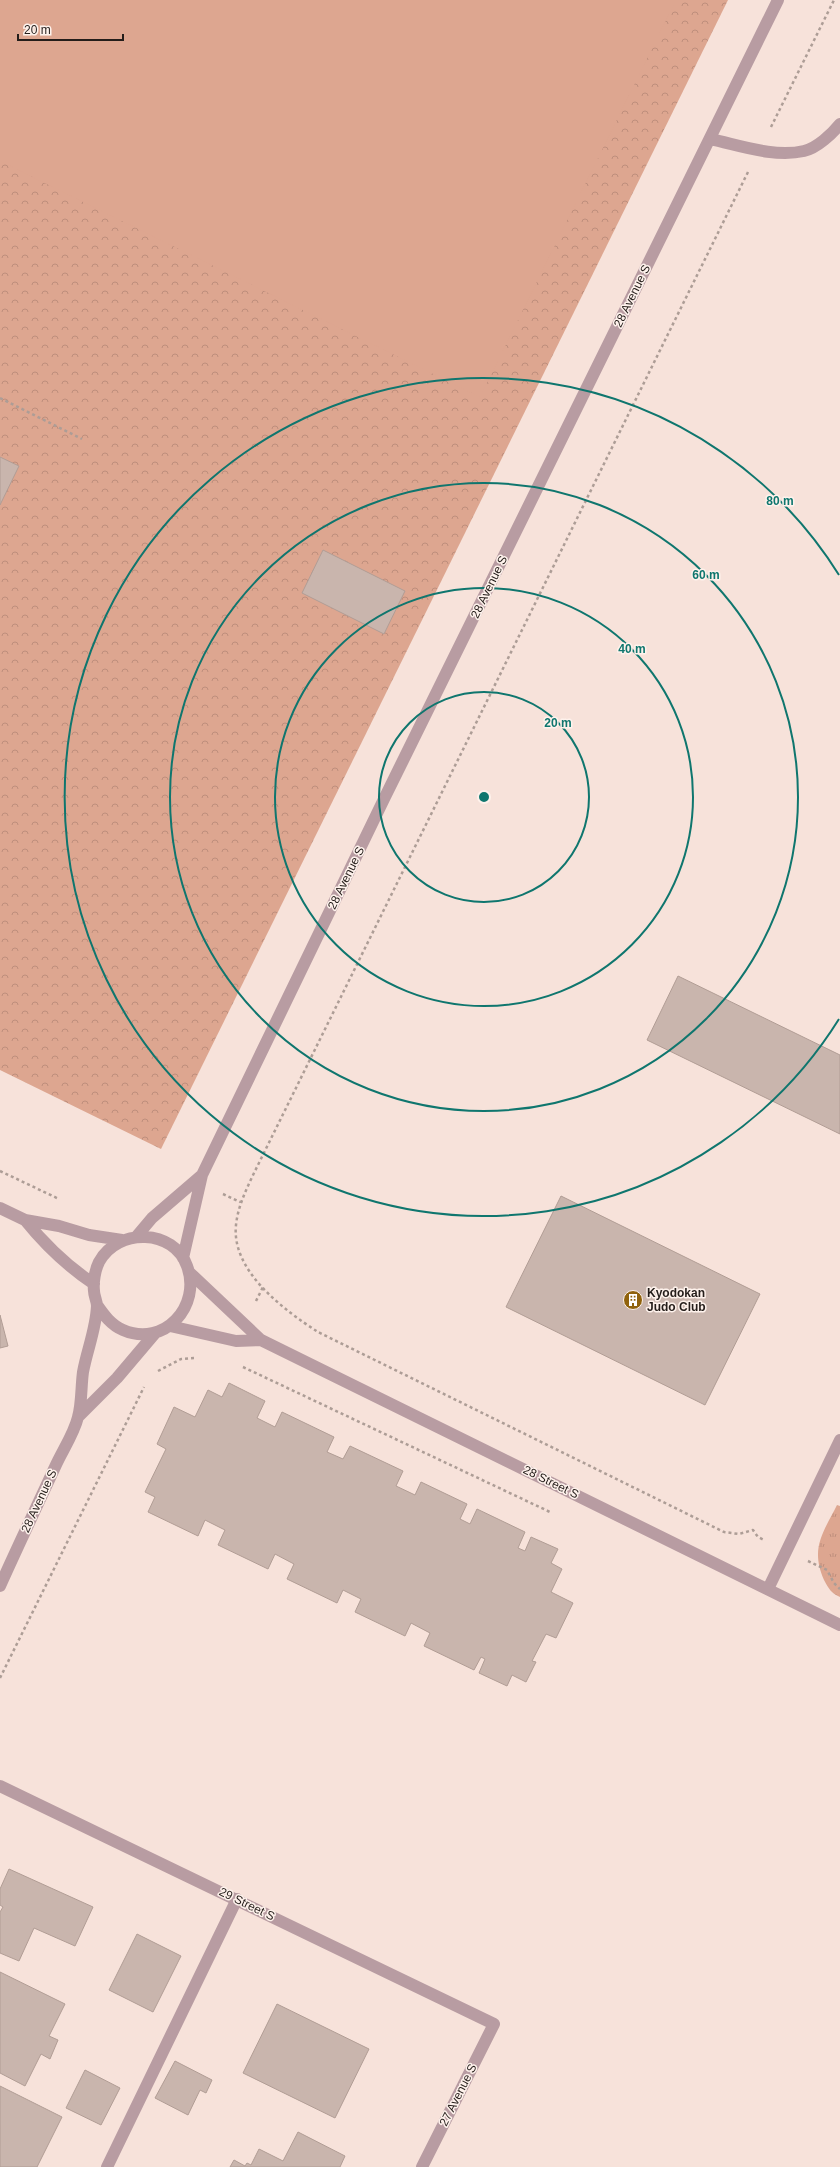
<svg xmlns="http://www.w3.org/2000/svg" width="840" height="2167" font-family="Arial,sans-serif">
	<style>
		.grass { fill: url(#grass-tufts) }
		.forest { fill: url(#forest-crowns) }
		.pitch { fill: #dda690 }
		.building { fill: #c9b5ad; stroke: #b19d95 }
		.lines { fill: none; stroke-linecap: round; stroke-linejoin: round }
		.path { stroke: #ad9d96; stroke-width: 2.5; stroke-dasharray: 3 3; stroke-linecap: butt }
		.service { stroke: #b89ca2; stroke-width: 12 }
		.minor { stroke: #b89ca2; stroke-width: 12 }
		.tertiary { stroke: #b89ca2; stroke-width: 12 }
		.ring { fill: none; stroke: #0f766e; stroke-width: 2 }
		.labels { text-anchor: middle; stroke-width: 3; stroke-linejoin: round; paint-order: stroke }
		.street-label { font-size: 12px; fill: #241d1a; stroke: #fef2ec }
		.poi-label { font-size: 12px; font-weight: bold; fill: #241d1a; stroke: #fef2ec; text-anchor: start }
		.centre { fill: #0f766e; stroke: #fef2ec; stroke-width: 2 }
		.ring-label { font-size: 12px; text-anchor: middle; font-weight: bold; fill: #0f766e; stroke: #fef2ec; stroke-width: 3; stroke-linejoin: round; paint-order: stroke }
	</style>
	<defs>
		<pattern id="grass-tufts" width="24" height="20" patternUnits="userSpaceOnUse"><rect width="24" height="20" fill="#dda690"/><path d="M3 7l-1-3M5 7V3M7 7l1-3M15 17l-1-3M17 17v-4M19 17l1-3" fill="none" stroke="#be8e7c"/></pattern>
		<pattern id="forest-crowns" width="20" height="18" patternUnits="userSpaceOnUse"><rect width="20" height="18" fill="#dda690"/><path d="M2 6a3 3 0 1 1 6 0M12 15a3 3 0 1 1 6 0" fill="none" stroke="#be8e7c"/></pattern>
	</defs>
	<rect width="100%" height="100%" fill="#f7e2da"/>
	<!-- grass -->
	<path class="grass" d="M837,1505L840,1506V1597C831,1593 829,1589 824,1580C810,1548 823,1533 837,1505Z"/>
	<!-- forest -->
	<path class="forest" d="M0,0H728L161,1149L0,1070Z"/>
	<!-- pitch -->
	<path class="pitch" d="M0,0H676L480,397L0,161Z"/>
	<!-- building -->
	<path class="building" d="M0,457L19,466L0,505Z
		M323,550L405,591L384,634L302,593Z
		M678,976L840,1055V1134L647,1040Z
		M561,1196L760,1294L705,1405L506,1307Z
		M0,1315L8,1346L0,1348Z
		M229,1383L265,1401L257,1418L275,1427L282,1412L334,1437L327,1452L343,1459L350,1446L403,1471L396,1486L415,1495L421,1482L467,1504L460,1519L470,1524L477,1509L525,1532L518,1548L525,1551L531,1537L558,1549L551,1563L562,1569L551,1592L573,1603L556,1638L546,1634L532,1661L536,1662L526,1682L512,1675L507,1686L479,1673L485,1659L481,1657L474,1670L424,1646L430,1633L411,1623L405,1636L355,1612L361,1599L343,1590L337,1603L287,1579L294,1564L275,1554L268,1569L218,1545L225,1530L205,1520L198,1536L148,1512L155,1497L145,1492L166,1449L157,1444L174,1407L195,1417L208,1390L222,1397Z
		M9,1869L93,1907L75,1946L34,1928L19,1961L0,1953V1912L3,1907L0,1905V1889Z
		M137,1934L181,1956L153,2012L109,1990Z
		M0,1972L65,2004L49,2036L58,2040L50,2059L41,2054L25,2086L0,2073Z
		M277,2004L369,2049L335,2118L243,2073Z
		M175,2061L212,2080L206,2093L200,2090L188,2115L155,2098Z
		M85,2070L120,2088L101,2125L66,2108Z
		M0,2086L62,2117L37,2167H0Z
		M298,2132L345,2156L340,2167H230L234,2160L245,2166L247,2163L251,2165L259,2149L283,2161Z"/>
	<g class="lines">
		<!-- path -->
		<path class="path" d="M771,127L834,0
			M748,172L254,1173C246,1190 238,1206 236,1225C231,1271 284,1310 318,1332L724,1532L739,1534L753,1530L758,1537L764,1540
			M0,398L82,439
			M0,1171L59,1199
			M223,1194L240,1202
			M256,1301L263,1287
			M243,1367L550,1512
			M158,1371L181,1359L194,1358
			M808,1561L827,1570L834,1583L840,1589
			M0,1678L144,1387"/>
		<!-- service -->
		<path class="service" d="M710,139C739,145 774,158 804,151C817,148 832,134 840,124
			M768,1589L840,1440
			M107,2167L237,1899"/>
		<!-- minor -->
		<path class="minor" d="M0,1786L494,2024L422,2167"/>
		<!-- tertiary -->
		<path class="tertiary" d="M0,1208L25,1220L59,1226L89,1235L122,1240
			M25,1220C46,1246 67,1266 94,1284
			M136,1237L152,1218L202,1175
			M183,1258L202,1175L384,799L778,0
			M189,1272L261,1340L840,1625
			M170,1326L236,1341L261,1340
			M78,1417L117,1378L156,1332
			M0,1586C18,1546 37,1506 55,1467C62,1451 74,1434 78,1417C82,1403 81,1386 83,1372C87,1350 96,1329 97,1306C97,1301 94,1296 94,1291C93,1282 95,1270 99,1262C118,1227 174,1229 187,1266C202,1306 164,1348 123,1330C111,1325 104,1315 97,1305"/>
	</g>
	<!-- distance rings -->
	<g class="ring">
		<circle cx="484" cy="797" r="105"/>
		<circle cx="484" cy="797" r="209"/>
		<circle cx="484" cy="797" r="314"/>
		<path d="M839 1019A419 419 0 1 1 839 575"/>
	</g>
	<!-- icons -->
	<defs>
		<symbol id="building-disc" viewBox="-11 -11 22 22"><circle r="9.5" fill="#90620c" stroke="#fef2ec"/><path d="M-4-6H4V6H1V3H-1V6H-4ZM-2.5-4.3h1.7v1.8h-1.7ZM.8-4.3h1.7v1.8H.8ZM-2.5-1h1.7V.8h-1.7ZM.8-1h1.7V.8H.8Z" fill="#fff"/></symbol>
	</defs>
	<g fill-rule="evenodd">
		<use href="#building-disc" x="622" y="1289" width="22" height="22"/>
	</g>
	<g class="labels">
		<!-- street labels -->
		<g class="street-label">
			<text transform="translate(632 296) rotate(-64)" y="4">28 Avenue S</text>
			<text transform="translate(489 587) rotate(-64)" y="4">28 Avenue S</text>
			<text transform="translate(346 878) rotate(-64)" y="4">28 Avenue S</text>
			<text transform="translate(551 1482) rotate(26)" y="4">28 Street S</text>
			<text transform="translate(39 1501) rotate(-65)" y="4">28 Avenue S</text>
			<text transform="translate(247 1904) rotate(26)" y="4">29 Street S</text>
			<text transform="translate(458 2095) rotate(-63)" y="4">27 Avenue S</text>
		</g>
		<!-- poi labels -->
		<g class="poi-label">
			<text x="647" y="1297">Kyodokan<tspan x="647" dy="14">Judo Club</tspan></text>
		</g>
	</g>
	<circle cx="484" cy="797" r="6" class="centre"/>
	<g class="ring-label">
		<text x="780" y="505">80 m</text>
		<text x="706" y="579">60 m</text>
		<text x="632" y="653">40 m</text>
		<text x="558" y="727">20 m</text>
	</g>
	<!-- scale -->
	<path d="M18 34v6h105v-6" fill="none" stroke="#241d1a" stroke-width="2"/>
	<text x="24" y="34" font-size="12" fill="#241d1a" stroke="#fef2ec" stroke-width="3" paint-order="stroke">20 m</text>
</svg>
